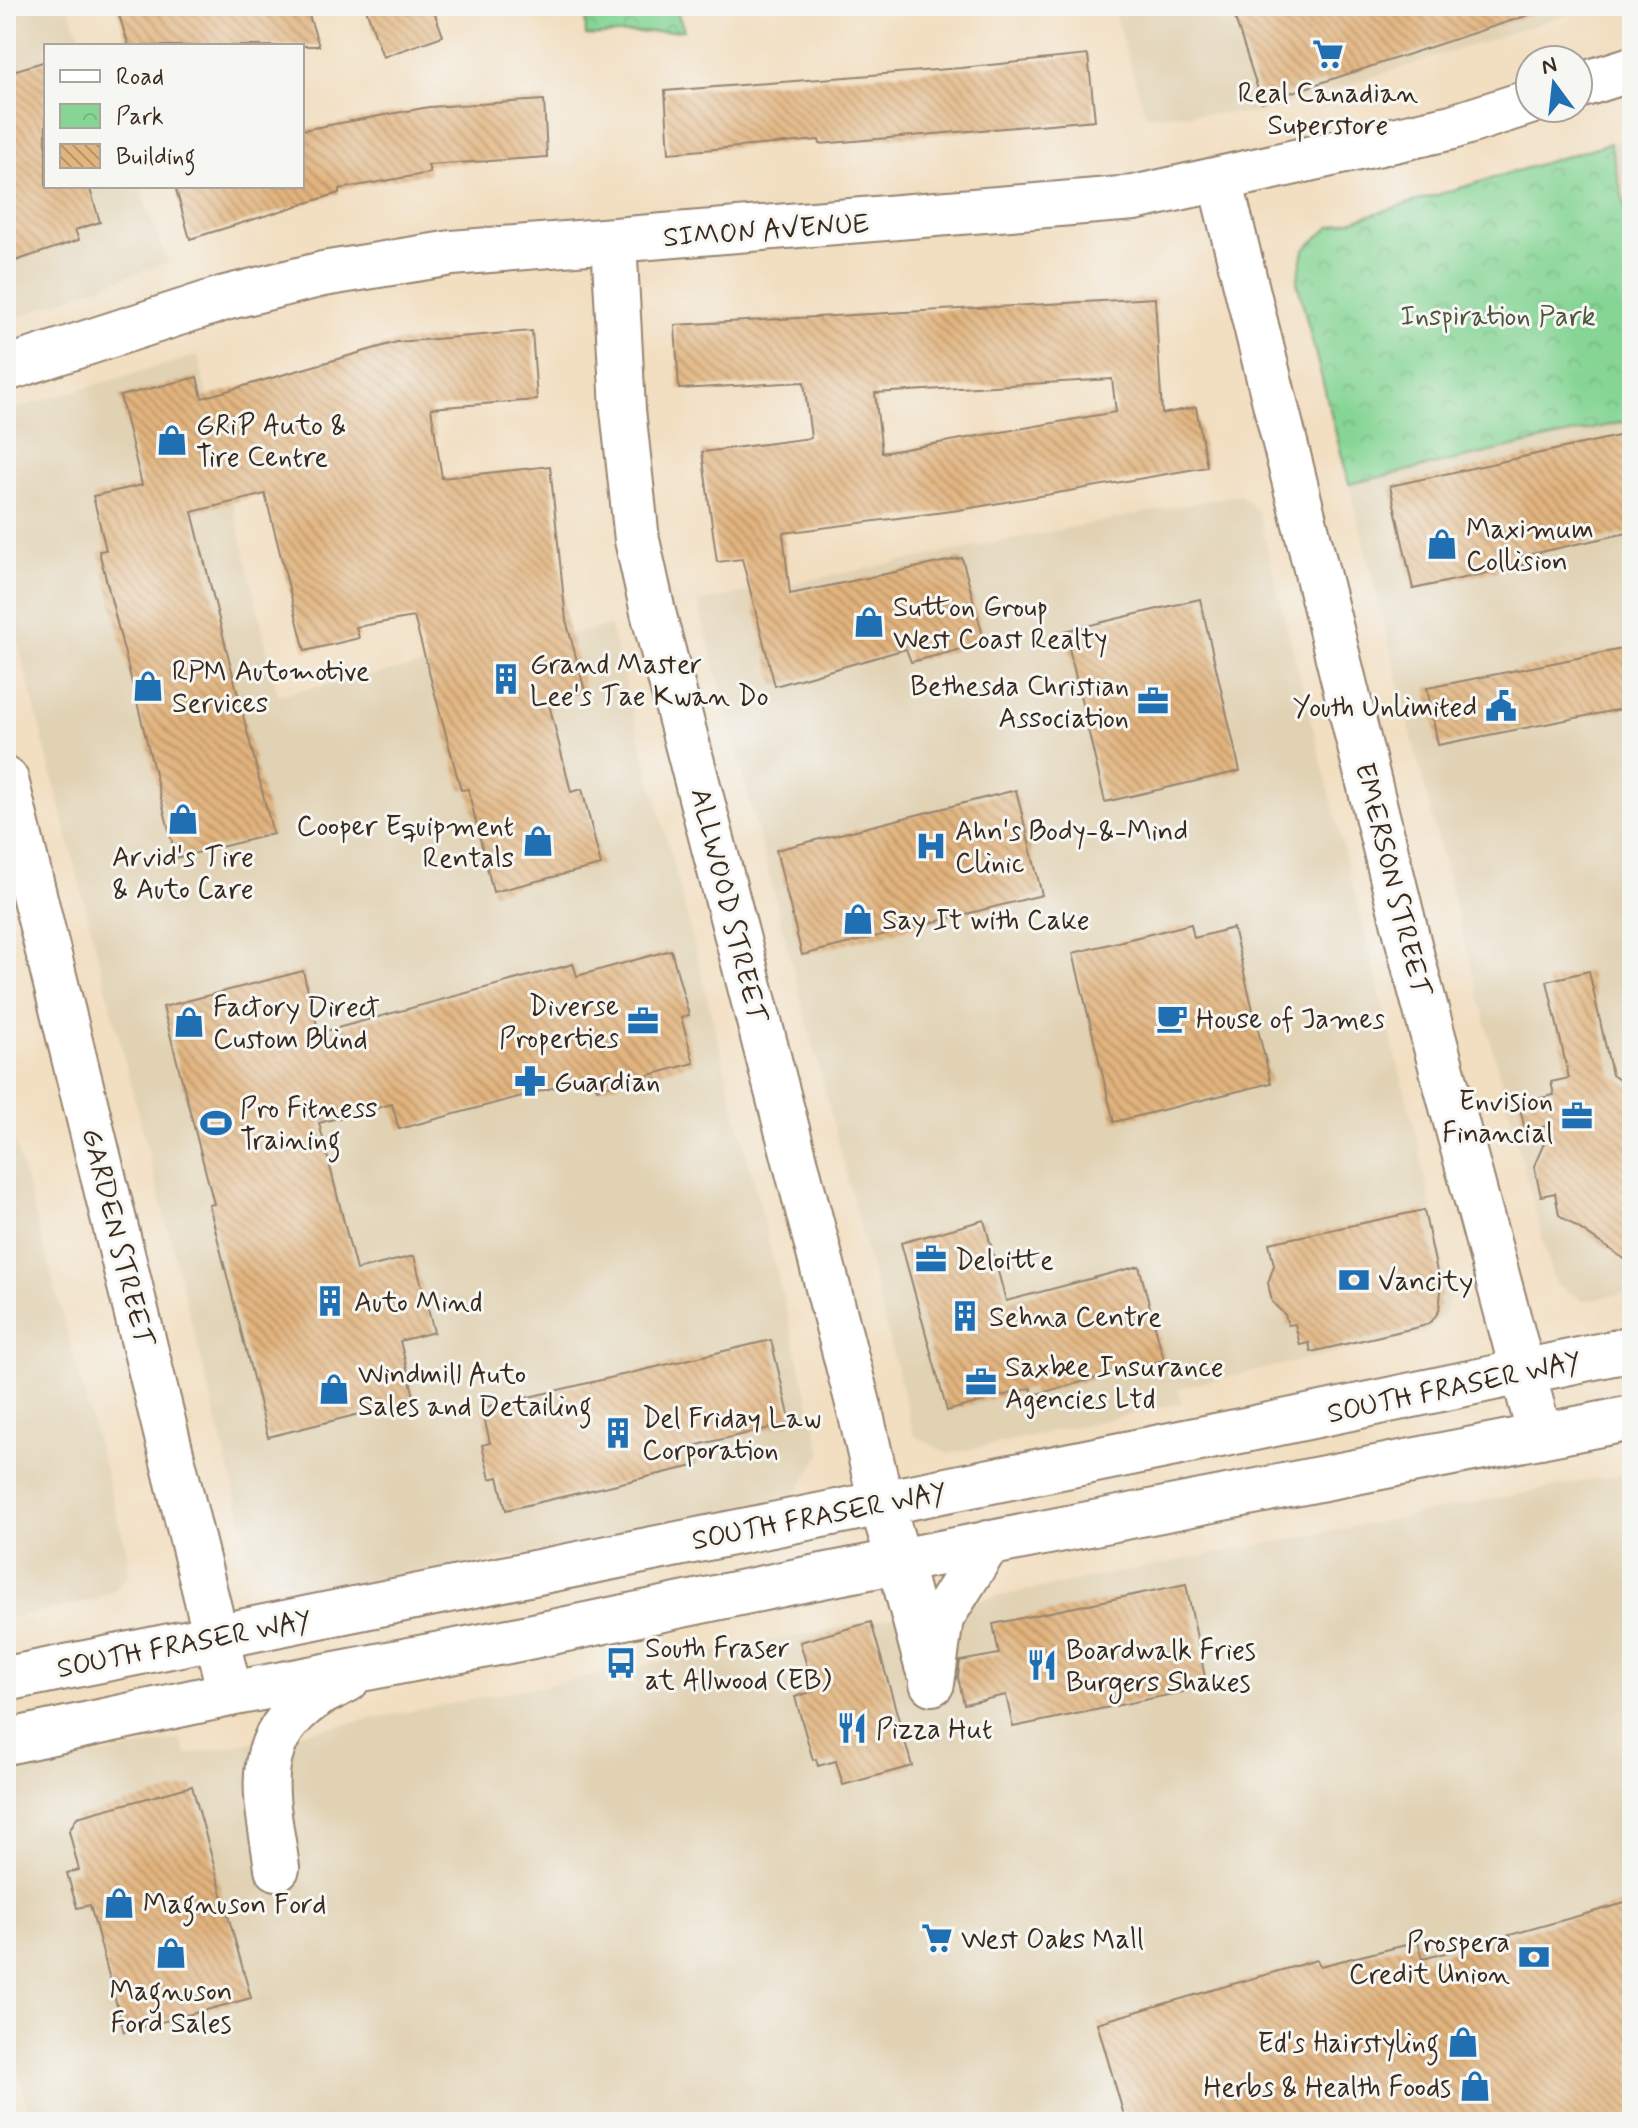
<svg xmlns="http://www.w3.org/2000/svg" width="1638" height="2128" font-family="Mynerve,sans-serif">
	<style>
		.built { fill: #e1d2b4 }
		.park { fill: url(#park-crowns); stroke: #60805a; stroke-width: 2 }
		.building { fill: url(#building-back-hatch); fill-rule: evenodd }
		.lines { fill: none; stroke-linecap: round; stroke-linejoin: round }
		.minor-casing { stroke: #96846f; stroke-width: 48 }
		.major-casing { stroke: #96846f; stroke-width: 48 }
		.minor { stroke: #fff; stroke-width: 44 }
		.major { stroke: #fff; stroke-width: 44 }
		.labels { text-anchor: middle; stroke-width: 6; stroke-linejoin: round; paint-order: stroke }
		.poi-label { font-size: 28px; fill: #3b2a1e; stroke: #f6f6f2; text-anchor: start }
		.street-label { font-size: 28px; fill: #3b2a1e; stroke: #f6f6f2 }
		.park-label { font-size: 28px; fill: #4e553c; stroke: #f6f6f2 }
	</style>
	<defs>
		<pattern id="park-crowns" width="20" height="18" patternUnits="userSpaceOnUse" patternTransform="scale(2)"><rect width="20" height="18" fill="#86d595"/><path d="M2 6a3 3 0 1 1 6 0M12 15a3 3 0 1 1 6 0" fill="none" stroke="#75b780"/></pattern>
		<pattern id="building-back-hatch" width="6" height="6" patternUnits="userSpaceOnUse" patternTransform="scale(2)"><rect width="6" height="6" fill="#e2b47e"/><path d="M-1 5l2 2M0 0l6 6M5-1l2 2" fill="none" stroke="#b89367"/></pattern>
	</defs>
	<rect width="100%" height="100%" fill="#f6f6f2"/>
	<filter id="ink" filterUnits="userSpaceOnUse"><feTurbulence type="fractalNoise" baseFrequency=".0125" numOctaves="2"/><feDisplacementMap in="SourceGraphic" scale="16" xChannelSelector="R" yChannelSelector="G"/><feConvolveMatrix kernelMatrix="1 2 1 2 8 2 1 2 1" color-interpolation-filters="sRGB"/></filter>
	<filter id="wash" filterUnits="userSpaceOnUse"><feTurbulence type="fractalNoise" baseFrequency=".006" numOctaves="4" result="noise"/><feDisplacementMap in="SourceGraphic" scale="32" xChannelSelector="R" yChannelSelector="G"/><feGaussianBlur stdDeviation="1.8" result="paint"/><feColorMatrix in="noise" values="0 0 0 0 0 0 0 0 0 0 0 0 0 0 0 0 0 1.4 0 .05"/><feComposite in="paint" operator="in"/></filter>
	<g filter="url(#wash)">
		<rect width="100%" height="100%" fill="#f2dec0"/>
		<!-- built -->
		<path class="built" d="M6,6H68L84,46H46V186H138L168,262L6,321Z
			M1112,6H1594L1260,113L1146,115Z
			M1632,137V239L1610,143Z
			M198,355L278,695L610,626L676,874L822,1453L791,1501L300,1598L294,1583L271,1576L252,1559L6,595V411Z
			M1632,420V1292L1583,1301L1554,1283L1437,837L1349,484Z
			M1240,494L1258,512L1418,1142L1449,1290V1302L1445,1314L1425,1333L1179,1388L1182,1403L948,1454L914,1435L698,602Z
			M6,1109L127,1552L128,1575L116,1589L96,1600L6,1619Z
			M1632,1472V2122H32L6,2031V1774L181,1739L187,1755Z"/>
		<!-- park -->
		<path class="park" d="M585,6H675L684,30L586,36Z
			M1610,143L1632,239V420L1349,484L1297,282L1304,250L1330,227Z"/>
		<g id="blocks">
			<!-- building -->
			<path class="building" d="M116,6H306L319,46H129Z
				M365,6H432L443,36L383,57Z
				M1231,6H1538V12L1262,102Z
				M1088,55L1095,120L820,144L819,140L669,153L665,91L961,68Z
				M46,61V186H89L100,222L75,230L79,240L6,264V73Z
				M544,100L547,157L428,165L430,173L339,189V193L190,239L175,186H302V130L429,107Z
				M1155,298L1162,414L1196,407L1207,467L959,510L783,533L790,594L962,558L985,643L911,662L906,649L775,686L742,559L717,562L702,452L811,438L804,382L679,389L675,325ZM1112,379L1116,412L882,453L875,393Z
				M532,331L537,400L431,408L442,478L550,466L566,620L585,691L548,700L571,792L582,789L601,865L493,892L468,789L461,790L414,617L356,627L359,638L305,651L265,494L192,512L273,834L176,858L99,551L106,550L93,496L142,485L120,396L197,377L202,398L397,342Z
				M1632,433V532L1522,556L1524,565L1413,589L1390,486Z
				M1200,599L1240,771L1105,802L1065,631Z
				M1632,647V707L1438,745L1427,688Z
				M1016,790L1042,895L802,955L776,850Z
				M1191,924L1194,938L1233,928L1271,1083L1114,1122L1073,953Z
				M671,950L689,1015L681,1017L694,1063L597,1089L593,1077L399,1129L392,1104L319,1123L356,1270L414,1256L434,1332L400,1341L415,1400L268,1437L209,1205L214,1204L163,1007L303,971L319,1033L573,964L577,976Z
				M1589,971L1612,1075L1632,1089V1264L1559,1215L1555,1193L1541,1196L1534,1166L1552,1125L1525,1130L1519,1103L1554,1095L1551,1082L1569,1078L1547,981Z
				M1424,1210L1441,1291L1439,1311L1432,1321L1423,1326L1311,1352L1309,1343L1300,1345L1295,1324L1288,1325L1285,1315L1272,1302L1268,1283L1274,1265L1269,1243Z
				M984,1220L1006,1301L1139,1266L1164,1360L1033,1395L1031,1388L947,1411L901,1243Z
				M771,1340L791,1423L693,1446L698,1465L506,1510L498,1477L490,1479L482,1445L490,1443L482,1408Z
				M1186,1584L1207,1687L1013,1727L1006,1695L964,1704L958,1677L960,1661L999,1654L993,1624Z
				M871,1622L912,1766L843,1785L836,1761L818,1766L816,1759L813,1760L795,1697L814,1691L800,1642Z
				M192,1786L251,1998L124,2032L90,1905L77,1908L67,1873L79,1870L69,1831L77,1817Z
				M1632,1901V2122H1126L1097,2023L1317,1960L1320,1966L1418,1942L1423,1959Z"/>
		</g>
	</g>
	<g filter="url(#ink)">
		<use href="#blocks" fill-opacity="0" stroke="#96846f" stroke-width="2"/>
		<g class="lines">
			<defs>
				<path id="minor" d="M1578,86L1632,69
					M1220,180L1414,965L1540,1436
					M614,240L623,410L637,540L653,612L861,1415L881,1503L899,1560
					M6,369L225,298L323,274L452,253L1134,198L1452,127L1530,102
					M6,780L230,1694"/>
				<path id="major" d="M899,1560L927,1666
					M6,1679L1245,1430L1632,1349
					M932,1683L941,1618L988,1543
					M6,1742L230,1694L514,1640L807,1579L1632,1418
					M277,1868C268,1801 247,1744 313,1698C323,1691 336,1686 347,1680"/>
			</defs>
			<!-- minor casing -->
			<use href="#minor" class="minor-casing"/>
			<!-- major casing -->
			<use href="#major" class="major-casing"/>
			<!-- minor -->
			<use href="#minor" class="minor"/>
			<!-- major -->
			<use href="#major" class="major"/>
		</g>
	</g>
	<!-- icons -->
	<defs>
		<symbol id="supermarket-bare" viewBox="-9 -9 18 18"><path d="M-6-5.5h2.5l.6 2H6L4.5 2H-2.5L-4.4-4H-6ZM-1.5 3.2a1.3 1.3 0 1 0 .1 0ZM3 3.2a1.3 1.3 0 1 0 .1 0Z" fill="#1f6fb2" stroke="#f6f6f2" stroke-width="2.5" paint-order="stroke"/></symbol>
		<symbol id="shop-bare" viewBox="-9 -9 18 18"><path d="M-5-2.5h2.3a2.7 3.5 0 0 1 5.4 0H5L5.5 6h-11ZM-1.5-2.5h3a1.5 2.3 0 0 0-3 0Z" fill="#1f6fb2" stroke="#f6f6f2" stroke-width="2.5" paint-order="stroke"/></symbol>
		<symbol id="building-bare" viewBox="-9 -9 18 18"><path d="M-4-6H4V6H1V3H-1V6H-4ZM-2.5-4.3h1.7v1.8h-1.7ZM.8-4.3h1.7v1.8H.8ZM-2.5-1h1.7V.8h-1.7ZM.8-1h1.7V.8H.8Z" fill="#1f6fb2" stroke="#f6f6f2" stroke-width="2.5" paint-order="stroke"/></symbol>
		<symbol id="office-bare" viewBox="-9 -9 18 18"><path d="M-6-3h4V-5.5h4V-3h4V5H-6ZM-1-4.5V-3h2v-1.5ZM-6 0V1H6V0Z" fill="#1f6fb2" stroke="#f6f6f2" stroke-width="2.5" paint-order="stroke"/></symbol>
		<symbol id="civic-bare" viewBox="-9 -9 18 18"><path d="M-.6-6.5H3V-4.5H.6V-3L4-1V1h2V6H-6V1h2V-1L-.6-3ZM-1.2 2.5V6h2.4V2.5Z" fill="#1f6fb2" stroke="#f6f6f2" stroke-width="2.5" paint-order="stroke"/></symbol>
		<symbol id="hospital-bare" viewBox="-9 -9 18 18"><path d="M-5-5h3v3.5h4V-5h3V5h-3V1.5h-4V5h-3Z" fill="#1f6fb2" stroke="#f6f6f2" stroke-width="2.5" paint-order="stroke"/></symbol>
		<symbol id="cafe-bare" viewBox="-9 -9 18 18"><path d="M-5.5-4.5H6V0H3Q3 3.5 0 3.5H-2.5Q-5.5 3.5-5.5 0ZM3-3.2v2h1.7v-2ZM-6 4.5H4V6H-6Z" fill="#1f6fb2" stroke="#f6f6f2" stroke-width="2.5" paint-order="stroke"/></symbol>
		<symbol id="pharmacy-bare" viewBox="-9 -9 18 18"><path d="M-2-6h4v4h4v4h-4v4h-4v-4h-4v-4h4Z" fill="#1f6fb2" stroke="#f6f6f2" stroke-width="2.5" paint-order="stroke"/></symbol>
		<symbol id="stadium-bare" viewBox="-9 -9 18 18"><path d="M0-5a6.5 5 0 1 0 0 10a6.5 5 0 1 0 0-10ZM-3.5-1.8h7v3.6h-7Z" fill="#1f6fb2" stroke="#f6f6f2" stroke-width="2.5" paint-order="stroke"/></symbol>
		<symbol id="bank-bare" viewBox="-9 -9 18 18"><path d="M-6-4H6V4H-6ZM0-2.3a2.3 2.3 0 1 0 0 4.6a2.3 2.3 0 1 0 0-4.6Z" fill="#1f6fb2" stroke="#f6f6f2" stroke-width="2.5" paint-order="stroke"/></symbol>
		<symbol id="bus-bare" viewBox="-9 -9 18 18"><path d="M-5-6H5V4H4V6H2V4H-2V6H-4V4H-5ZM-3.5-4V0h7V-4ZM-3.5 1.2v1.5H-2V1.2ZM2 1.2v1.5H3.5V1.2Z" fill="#1f6fb2" stroke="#f6f6f2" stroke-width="2.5" paint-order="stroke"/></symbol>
		<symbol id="restaurant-bare" viewBox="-9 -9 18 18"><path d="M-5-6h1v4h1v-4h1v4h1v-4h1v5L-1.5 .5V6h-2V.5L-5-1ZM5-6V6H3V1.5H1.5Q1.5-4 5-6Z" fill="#1f6fb2" stroke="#f6f6f2" stroke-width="2.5" paint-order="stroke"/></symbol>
	</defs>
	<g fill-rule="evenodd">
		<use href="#supermarket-bare" x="1306" y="32" width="44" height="44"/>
		<use href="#shop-bare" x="150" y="418" width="44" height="44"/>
		<use href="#shop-bare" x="1420" y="522" width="44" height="44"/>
		<use href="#shop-bare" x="847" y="600" width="44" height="44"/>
		<use href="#building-bare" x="484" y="657" width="44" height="44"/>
		<use href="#shop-bare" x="126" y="664" width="44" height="44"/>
		<use href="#office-bare" x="1131" y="679" width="44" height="44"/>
		<use href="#civic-bare" x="1479" y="684" width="44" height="44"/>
		<use href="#shop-bare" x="161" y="797" width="44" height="44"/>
		<use href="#shop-bare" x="516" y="819" width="44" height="44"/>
		<use href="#hospital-bare" x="909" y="824" width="44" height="44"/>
		<use href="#shop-bare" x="836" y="897" width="44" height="44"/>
		<use href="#cafe-bare" x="1150" y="996" width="44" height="44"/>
		<use href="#office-bare" x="621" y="999" width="44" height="44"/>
		<use href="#shop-bare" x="167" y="1000" width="44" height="44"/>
		<use href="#pharmacy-bare" x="508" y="1059" width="44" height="44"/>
		<use href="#office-bare" x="1555" y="1094" width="44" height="44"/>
		<use href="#stadium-bare" x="194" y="1101" width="44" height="44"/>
		<use href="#office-bare" x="909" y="1237" width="44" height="44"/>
		<use href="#bank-bare" x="1332" y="1258" width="44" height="44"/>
		<use href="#building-bare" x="308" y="1279" width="44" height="44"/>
		<use href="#building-bare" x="943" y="1294" width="44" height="44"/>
		<use href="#office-bare" x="959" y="1360" width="44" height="44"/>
		<use href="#shop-bare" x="312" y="1367" width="44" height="44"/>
		<use href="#building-bare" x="596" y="1411" width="44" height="44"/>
		<use href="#bus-bare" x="599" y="1641" width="44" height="44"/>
		<use href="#restaurant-bare" x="1020" y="1643" width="44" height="44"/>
		<use href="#restaurant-bare" x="830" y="1706" width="44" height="44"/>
		<use href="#shop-bare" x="97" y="1881" width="44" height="44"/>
		<use href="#supermarket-bare" x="915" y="1916" width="44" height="44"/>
		<use href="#shop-bare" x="149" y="1931" width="44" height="44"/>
		<use href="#bank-bare" x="1512" y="1935" width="44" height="44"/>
		<use href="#shop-bare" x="1441" y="2020" width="44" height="44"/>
		<use href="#shop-bare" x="1453" y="2064" width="44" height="44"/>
	</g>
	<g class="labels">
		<!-- poi labels -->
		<g class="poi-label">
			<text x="1328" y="102" text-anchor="middle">Real Canadian<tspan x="1328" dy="32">Superstore</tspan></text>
			<text x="196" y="434">GRiP Auto &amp;<tspan x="196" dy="32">Tire Centre</tspan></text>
			<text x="1466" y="538">Maximum<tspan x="1466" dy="32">Collision</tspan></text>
			<text x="893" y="616">Sutton Group<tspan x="893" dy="32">West Coast Realty</tspan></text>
			<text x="530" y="673">Grand Master<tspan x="530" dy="32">Lee's Tae Kwan Do</tspan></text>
			<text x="172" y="680">RPM Automotive<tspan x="172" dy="32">Services</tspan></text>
			<text x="1129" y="695" text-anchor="end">Bethesda Christian<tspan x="1129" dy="32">Association</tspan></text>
			<text x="1477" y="716" text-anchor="end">Youth Unlimited</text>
			<text x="514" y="835" text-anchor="end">Cooper Equipment<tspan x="514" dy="32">Rentals</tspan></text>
			<text x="955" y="840">Ahn's Body-&amp;-Mind<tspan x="955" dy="32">Clinic</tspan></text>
			<text x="183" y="866" text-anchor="middle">Arvid's Tire<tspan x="183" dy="32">&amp; Auto Care</tspan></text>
			<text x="882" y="929">Say It with Cake</text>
			<text x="619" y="1015" text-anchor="end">Diverse<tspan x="619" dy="32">Properties</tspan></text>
			<text x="213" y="1016">Factory Direct<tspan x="213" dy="32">Custom Blind</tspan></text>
			<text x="1196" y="1028">House of James</text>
			<text x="554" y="1091">Guardian</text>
			<text x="1553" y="1110" text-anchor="end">Envision<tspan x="1553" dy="32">Financial</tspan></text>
			<text x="240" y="1117">Pro Fitness<tspan x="240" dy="32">Training</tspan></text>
			<text x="955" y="1269">Deloitte</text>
			<text x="1378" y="1290">Vancity</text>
			<text x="354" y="1311">Auto Mind</text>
			<text x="989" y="1326">Sehna Centre</text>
			<text x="1005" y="1376">Saxbee Insurance<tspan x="1005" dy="32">Agencies Ltd</tspan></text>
			<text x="358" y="1383">Windmill Auto<tspan x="358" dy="32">Sales and Detailing</tspan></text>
			<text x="642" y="1427">Del Friday Law<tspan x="642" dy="32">Corporation</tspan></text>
			<text x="645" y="1657">South Fraser<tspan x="645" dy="32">at Allwood (EB)</tspan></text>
			<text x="1066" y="1659">Boardwalk Fries<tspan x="1066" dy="32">Burgers Shakes</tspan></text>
			<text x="876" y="1738">Pizza Hut</text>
			<text x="143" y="1913">Magnuson Ford</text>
			<text x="961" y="1948">West Oaks Mall</text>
			<text x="1510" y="1951" text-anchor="end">Prospera<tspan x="1510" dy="32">Credit Union</tspan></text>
			<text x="171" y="2000" text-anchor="middle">Magnuson<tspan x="171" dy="32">Ford Sales</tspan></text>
			<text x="1439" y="2052" text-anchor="end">Ed's Hairstyling</text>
			<text x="1451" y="2096" text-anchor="end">Herbs &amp; Health Foods</text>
		</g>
		<!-- street labels -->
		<g class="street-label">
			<text transform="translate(766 229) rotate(-4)" y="10">SIMON AVENUE</text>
			<text transform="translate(1394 879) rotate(76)" y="10">EMERSON STREET</text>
			<text transform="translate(730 905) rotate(76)" y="10">ALLWOOD STREET</text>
			<text transform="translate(119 1237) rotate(76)" y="10">GARDEN STREET</text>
			<text transform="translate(1454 1386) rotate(-12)" y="10">SOUTH FRASER WAY</text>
			<text transform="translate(819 1515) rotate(-11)" y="10">SOUTH FRASER WAY</text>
			<text transform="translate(184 1643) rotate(-11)" y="10">SOUTH FRASER WAY</text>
		</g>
		<!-- park labels -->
		<g class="park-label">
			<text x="1498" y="325">Inspiration Park</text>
		</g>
	</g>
	<!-- margin -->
	<rect width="1638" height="2128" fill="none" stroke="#f6f6f2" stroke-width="32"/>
	<!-- legend -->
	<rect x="44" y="44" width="260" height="144" fill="#f6f6f2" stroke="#aba49d" stroke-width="2"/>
	<rect x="60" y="70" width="40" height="12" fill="#ffffff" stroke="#aba49d" stroke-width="2"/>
	<text x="116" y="84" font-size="24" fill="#3b2a1e">Road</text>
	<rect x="60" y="104" width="40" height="24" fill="url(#park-crowns)" stroke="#aba49d" stroke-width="2"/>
	<text x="116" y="124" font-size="24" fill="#3b2a1e">Park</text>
	<rect x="60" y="144" width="40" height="24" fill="url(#building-back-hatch)" stroke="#aba49d" stroke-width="2"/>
	<text x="116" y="164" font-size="24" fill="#3b2a1e">Building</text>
	<!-- north arrow -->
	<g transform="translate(1554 84) rotate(345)"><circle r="38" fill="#f6f6f2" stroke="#aba49d" stroke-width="2"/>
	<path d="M0-6L14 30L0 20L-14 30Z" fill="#1f6fb2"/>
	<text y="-12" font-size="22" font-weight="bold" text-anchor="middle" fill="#3b2a1e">N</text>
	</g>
</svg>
